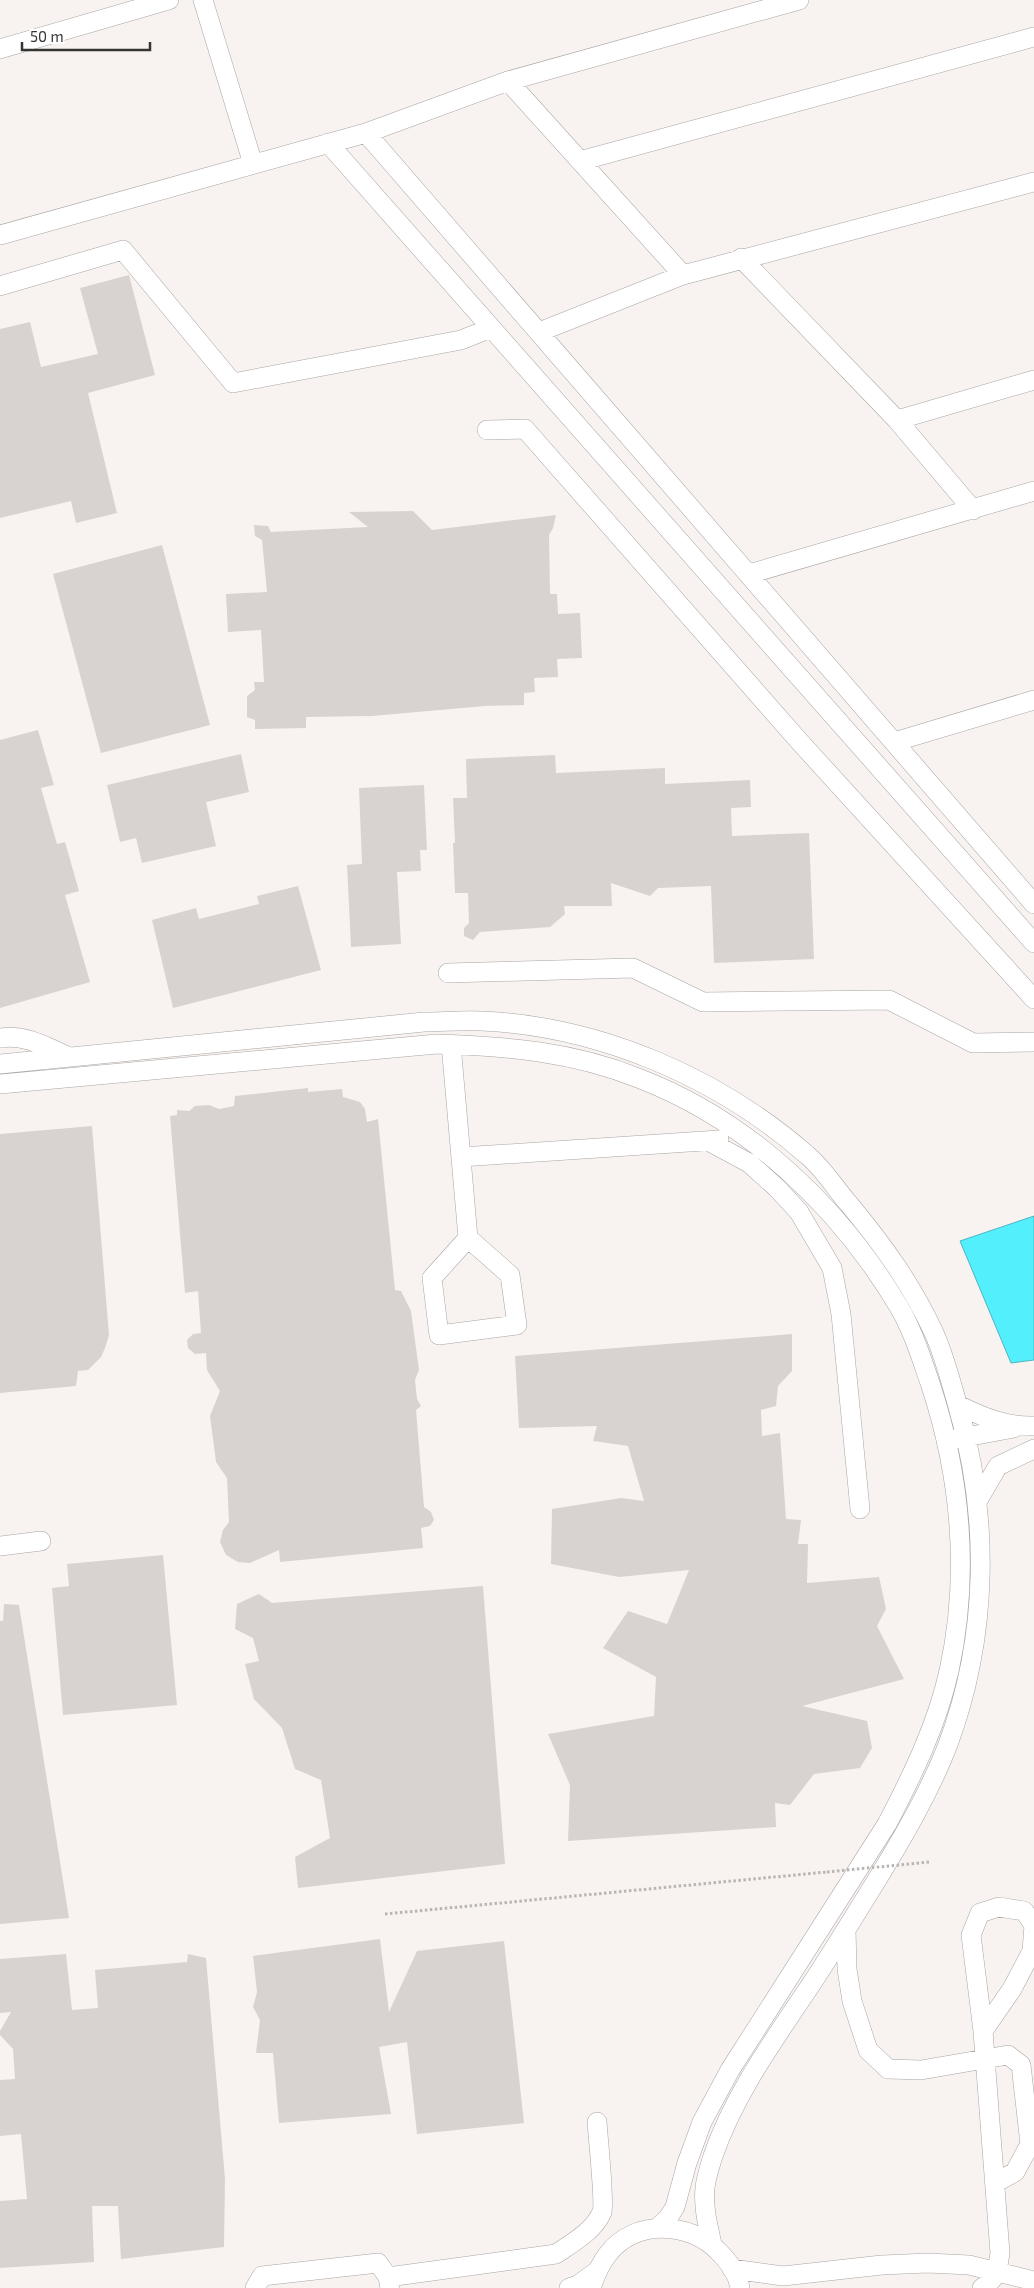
<svg xmlns="http://www.w3.org/2000/svg" width="1034" height="2288" font-family="'Exo 2',sans-serif">
	<style>
		.water { fill: #53effd; stroke: #4ab7c0 }
		.building { fill: #d8d3d1 }
		.lines { fill: none; stroke-linecap: round; stroke-linejoin: round }
		.minor-casing { stroke: #a9a5a2; stroke-width: 20 }
		.path { stroke: #b9b5b3; stroke-width: 3; stroke-dasharray: 2.5 2.5; stroke-linecap: butt }
		.minor { stroke: #fff; stroke-width: 19 }
		.path-bridge { stroke: #b9b5b3; stroke-width: 3; stroke-dasharray: 2.5 2.5; stroke-linecap: butt }
	</style>
	<rect width="100%" height="100%" fill="#f8f3f0"/>
	<!-- water -->
	<path class="water" d="M1034,1216V1360L1011,1363L960,1241Z"/>
	<!-- building -->
	<path class="building" d="M129,275L155,375L88,393L117,513L76,523L71,501L0,518V329L30,322L41,367L98,354L80,288Z
		M413,511L432,530L556,515L553,528L549,535L550,594H557L558,614L580,613L582,658L557,659L558,677L534,678L535,692L524,693V705L485,706L372,716L306,717V728L255,729V720L247,717V696L255,690L254,682H264L261,630L228,632L226,594L267,592L262,540L255,536L254,525L268,526L271,532L368,527L349,512Z
		M162,545L210,725L101,753L53,574Z
		M38,730L54,785L41,788L57,844L65,842L79,891L65,895L90,982L0,1008V740Z
		M241,754L249,792L206,802L216,846L142,863L136,838L120,842L107,785Z
		M555,755L556,773L665,768V784L750,780L751,807L731,808L732,836L809,833L814,959L714,963L711,886L658,888L650,896L611,883L612,906H564L565,914L550,927L480,932L473,940L464,936V928L469,923L468,893H455L453,843H455L453,798H467L466,759Z
		M424,785L427,850H420L421,871L397,872L401,944L351,947L347,865L362,864L359,788Z
		M298,886L321,970L173,1008L152,920L196,908L199,919L259,904L257,896Z
		M308,1088V1092L342,1089L343,1097L360,1102L365,1109L367,1122L378,1119L395,1290L401,1291L411,1311L419,1370L415,1380L417,1399L421,1406L416,1410L424,1507L431,1512L434,1520L430,1526L421,1528L423,1548L280,1562L279,1550L250,1563L238,1562L226,1555L220,1542L223,1530L229,1522L227,1478L216,1462L210,1416L220,1391L207,1370L206,1353L195,1354L188,1348L187,1340L193,1334L201,1333L198,1291L185,1293L170,1116L177,1115V1110L189,1111L195,1106L209,1105L219,1109L234,1106L235,1096Z
		M92,1126L109,1335L105,1348L101,1357L88,1370L78,1371L76,1386L0,1393V1134Z
		M792,1334V1371L778,1386L776,1406L761,1410L762,1436L780,1433L786,1519L801,1520L798,1544H808L807,1583L879,1577L886,1609L877,1626L904,1679L802,1706L867,1721L872,1748L860,1768L814,1774L790,1805L775,1803L776,1827L568,1841L570,1785L548,1734L654,1716L656,1677L603,1648L628,1611L667,1624L689,1570L619,1577L551,1564L552,1509L621,1498L644,1501L628,1446L593,1441L597,1426L519,1428L515,1356Z
		M163,1555L177,1705L63,1715L52,1588L69,1586L67,1564Z
		M483,1586L505,1864L298,1888L295,1857L330,1838L321,1780L295,1769L282,1728L254,1699L245,1664L259,1661L253,1638L235,1629L237,1604L259,1594L272,1603Z
		M4,1604L19,1605L69,1918L0,1924V1621H3Z
		M380,1939L389,2012L417,1951L504,1941L524,2123L417,2134L407,2042L379,2047L391,2114L279,2123L273,2053H256L260,2020L253,2007L257,1992L253,1956Z
		M66,1954L72,2010L98,2008L95,1970L187,1962L188,1954L206,1958L225,2179L224,2247L121,2259L118,2206H92L94,2262L0,2268V2201L27,2199L21,2134L0,2136V2080L15,2079L13,2049L0,2035V2031L11,2012L0,2013V1959Z"/>
	<g class="lines">
		<defs>
			<path id="minor" d="M203,0L253,164
				M0,49L169,0
				M508,81L683,275
				M366,133L1034,904
				M328,143L1034,943
				M580,161L1034,37
				M0,235L366,133L508,81L799,0
				M741,258L897,420L973,510
				M0,286L123,250L233,383L461,340L491,328
				M539,332L683,275L1034,182
				M897,420L1034,380
				M487,430L525,429L799,741L1034,999
				M749,574L1034,491
				M894,742L1034,700
				M448,973L633,968L703,1002L889,1000L973,1043L1034,1042
				M0,1038C25,1034 45,1046 67,1056
				M451,1044L468,1238L432,1278L439,1335L517,1325L510,1275L468,1238
				M0,1064L424,1022C442,1022 462,1020 481,1021C599,1026 718,1077 807,1155C823,1168 835,1188 849,1204C883,1245 912,1285 934,1333C944,1355 950,1379 957,1403C990,1515 989,1636 947,1747C928,1795 902,1839 875,1883C855,1915 835,1948 814,1980C777,2036 735,2092 713,2156C710,2166 706,2177 705,2188C703,2207 708,2226 712,2244
				M0,1084L437,1044C506,1046 574,1052 638,1078C748,1120 839,1206 899,1307C913,1331 921,1357 930,1383C961,1476 970,1575 949,1671C937,1725 912,1776 887,1824L730,2070L702,2122L687,2163L675,2207L668,2218L656,2229
				M708,1141L749,1163L777,1188L799,1212L832,1268L841,1314L860,1509
				M461,1157L719,1140
				M958,1405C983,1417 1005,1427 1034,1426
				M955,1439L1014,1428
				M978,1500L998,1466L1034,1449
				M0,1546L41,1541
				M846,1929L847,1969L852,2001L868,2050L888,2069L921,2070L1008,2055L1021,2065L1030,2144L1015,2172L995,2183
				M732,2269L783,2276L882,2265L928,2263L969,2265L1034,2281
				M388,2277L556,2254C572,2243 594,2231 602,2212C605,2203 598,2137 597,2122
				M255,2288L262,2276L378,2263L388,2277L390,2288
				M569,2288L578,2285L597,2271
				M591,2288C595,2276 600,2264 608,2254C635,2218 691,2222 719,2252C729,2262 738,2274 740,2288
				M982,2288C998,2277 997,2271 1000,2253L983,2031L971,1935L980,1913L999,1907L1024,1911L1034,1925L1032,1951L1012,1989L983,2031"/>
		</defs>
		<!-- minor casing -->
		<use href="#minor" class="minor-casing"/>
		<!-- path -->
		<path class="path" d="M385,1914L827,1872"/>
		<!-- minor -->
		<use href="#minor" class="minor"/>
		<!-- path-bridge -->
		<path class="path-bridge" d="M827,1872L929,1862"/>
	</g>
	<!-- scale -->
	<path d="M22 42v8h128v-8" fill="none" stroke="#363433" stroke-width="2.5"/>
	<text x="30" y="42" font-size="15" fill="#363433" stroke="#ffffff" stroke-width="4" paint-order="stroke">50 m</text>
</svg>
